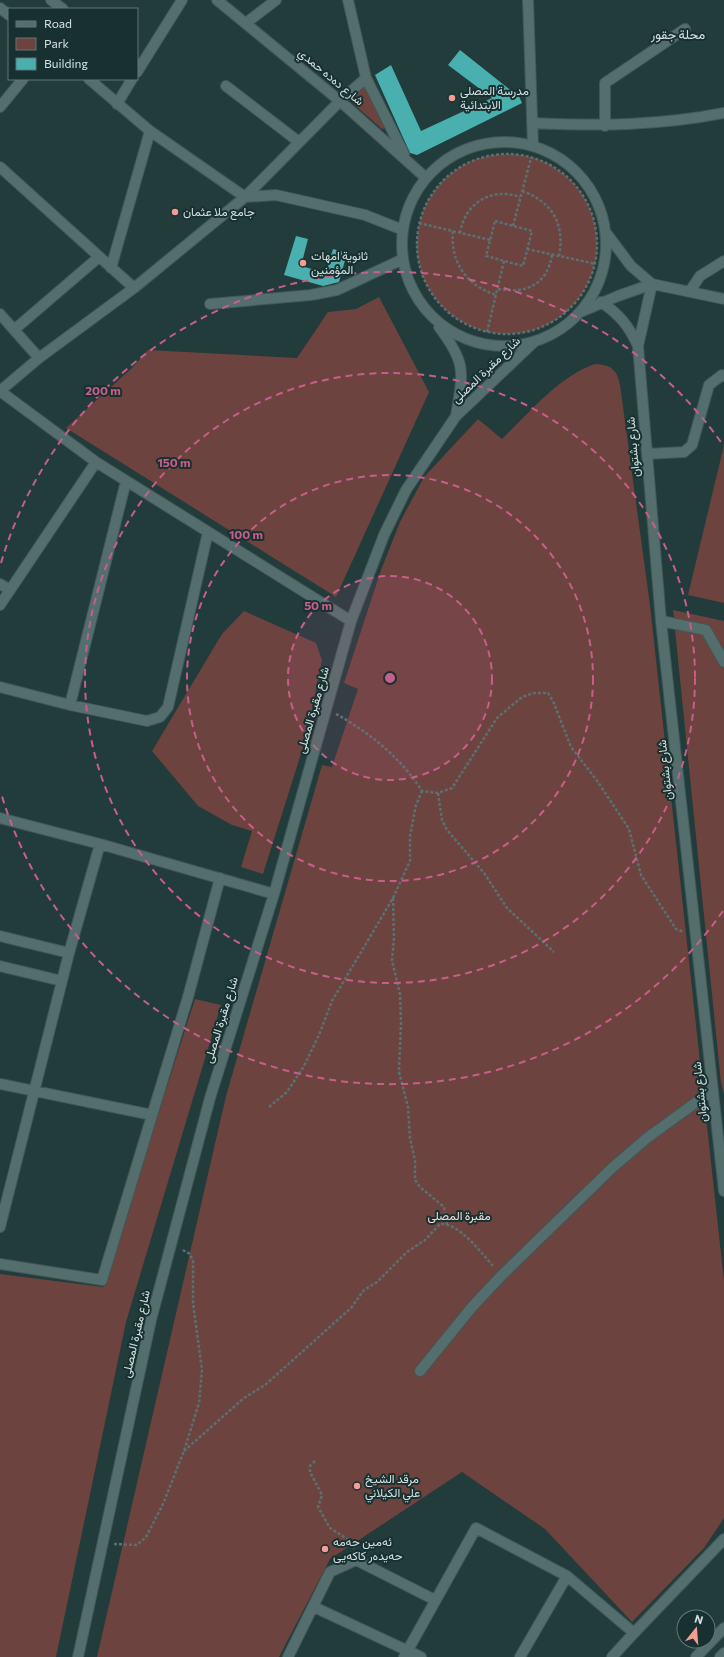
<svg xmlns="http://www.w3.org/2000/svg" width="724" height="1657" font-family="Commissioner,Vazirmatn,sans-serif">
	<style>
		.green { fill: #6c433f }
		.building { fill: #4ab0af }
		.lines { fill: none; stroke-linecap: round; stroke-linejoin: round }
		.minor-casing { stroke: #415757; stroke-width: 12 }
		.path { stroke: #5b7070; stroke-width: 2.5; stroke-dasharray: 3 2; stroke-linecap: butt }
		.minor { stroke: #536e6d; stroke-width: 10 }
		.ring { fill: none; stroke: #c85e8a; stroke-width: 2; stroke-dasharray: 7 5 }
		.poi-dot { fill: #f59c94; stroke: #183130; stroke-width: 1.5 }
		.labels { text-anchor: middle; stroke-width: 4; stroke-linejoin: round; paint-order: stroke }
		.street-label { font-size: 12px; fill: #d2e0e0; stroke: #183130 }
		.poi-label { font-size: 12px; fill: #d2e0e0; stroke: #183130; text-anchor: start }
		.park-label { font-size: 12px; fill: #f4dedb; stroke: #183130 }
		.neighbourhood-label { font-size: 13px; fill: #d2e0e0; stroke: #183130 }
		.centre { fill: #c85e8a; stroke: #183130; stroke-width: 2 }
		.ring-label { font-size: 12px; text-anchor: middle; font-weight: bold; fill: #c85e8a; stroke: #183130; stroke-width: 4; stroke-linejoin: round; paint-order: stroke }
	</style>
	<rect width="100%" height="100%" fill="#223b3b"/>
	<!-- green -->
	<path class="green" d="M366,85L386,128L382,129L349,100Z
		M417 244a90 90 0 1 1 180 0a90 90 0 1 1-180 0Z
		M379,297L429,392L336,597L66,428L133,367L148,350L297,358L328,312L356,309Z
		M595,364C611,365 617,369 620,385L650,605L724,1281V1518L704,1548L632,1622L545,1529L462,1472L330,1559L279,1657H97L226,1096L322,765L332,767L358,689L344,683L381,570L400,522L424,477L478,419L502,439C529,413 559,376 595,364Z
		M724,445V603L688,595Z
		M673,610L724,621V1094L721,1083Z
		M244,611L316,643L322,660L306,738L263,874L241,867L252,831L232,825L198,806L152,751L222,634Z
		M195,999L221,1005L126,1322L56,1657H0V1274L103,1287Z"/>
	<!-- building -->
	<path class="building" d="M460,50L514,93L517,92L522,103L417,155L410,153L375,75L391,65L421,131L492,98L448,65Z
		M296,236L308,239L301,266L326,273L333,249L347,253L339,282L323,286L284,275Z"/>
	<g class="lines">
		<defs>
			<path id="minor" d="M51,0L63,9
				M217,0L340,101L426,178
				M348,0L366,78L404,154
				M528,0L533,146
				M0,8L9,15
				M246,23L276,0
				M137,72L182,0
				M89,79L150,131L245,197L276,195L365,215L403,230
				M226,86L299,142
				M117,104L132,79
				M0,107L23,79
				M532,123C599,126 658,126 724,113
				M605,126V83L685,29
				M402 244a102 102 0 1 1 204 0a102 102 0 1 1-204 0Z
				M0,167L134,288
				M607,234L631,266L652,284
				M111,268L150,131
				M652,284L638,346L661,621L724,1191
				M690,291L700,276L724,261
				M601,302C619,314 629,326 638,346
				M210,304L311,295L337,290L403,259
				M583,311L618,296L652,284L724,299
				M0,314L39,358
				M439,327C467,364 463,372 456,416
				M15,329L99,257
				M0,391L39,358L134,288L245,197L340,101L366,78
				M0,391L96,462L351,621
				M647,454L684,452L692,445L709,385L722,375L724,376
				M0,584L10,590
				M0,605L96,462
				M661,621L706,630L724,662
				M0,687L70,705L147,721L160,717L168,707L208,532
				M70,705L126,481
				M0,818L100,844L274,894
				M0,936L69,953
				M0,966L62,981
				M0,1084L152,1115
				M0,1227L69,953L100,844
				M0,1264L102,1280L188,997L220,878
				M420,1371L472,1307L502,1275L612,1168L647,1138L713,1090
				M314,1607L421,1657
				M78,1657L151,1320L210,1098L274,894L351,621L384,535L406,490L456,416L534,342
				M288,1657L330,1572L356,1560L435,1600
				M404,1657L476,1528L567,1576
				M520,1657L567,1576L634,1633L724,1539
				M612,1657L634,1633
				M696,1657L724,1628
				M720,1657L724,1653"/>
		</defs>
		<!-- minor casing -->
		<use href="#minor" class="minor-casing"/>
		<!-- path -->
		<path class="path" d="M417 244a90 90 0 1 1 180 0a90 90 0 1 1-180 0Z
			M522,191C553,202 565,225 559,256
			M495,221L532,231L523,266L486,256Z
			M419,223L490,240
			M513,226L531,158
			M453,231C450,262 466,285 496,295
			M460,233C465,203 491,187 520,197
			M527,249L596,264
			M498,289C526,294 547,285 552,255
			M487,332L504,261
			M336,714C369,732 402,759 422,791L438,793L452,788L497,718L522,697L534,693H548L553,701L571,747L598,782L629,829L641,875L676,929L684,932
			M438,793L442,820L447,830L484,873L507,908L554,952
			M393,898L394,938L392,960L400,994L401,1023L399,1072L408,1107L410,1138L415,1161V1180L420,1187L444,1207L447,1224
			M269,1107L287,1092L304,1066L319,1035L332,1001L393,898L410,861V836L416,805L422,791
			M184,1451L244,1398L265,1385L351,1308L364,1290L377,1282L407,1252L425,1240L440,1224C460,1223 481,1253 494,1267
			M315,1461L310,1466V1472L322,1495L318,1507L330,1528L349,1540L355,1549
			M114,1544L137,1545L146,1537L163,1504L184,1451L199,1403L202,1370L193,1303V1261L190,1254L181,1249"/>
		<!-- minor -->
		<use href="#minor" class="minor"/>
	</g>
	<!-- distance rings -->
	<circle cx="390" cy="678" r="102" fill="#c85e8a" fill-opacity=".12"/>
	<g class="ring">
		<circle cx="390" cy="678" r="102"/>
		<circle cx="390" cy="678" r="203"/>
		<circle cx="390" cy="678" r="305"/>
		<path d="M723 911A406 406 0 0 1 1 793M1 563A406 406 0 0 1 723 445"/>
	</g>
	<!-- markers -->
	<g class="poi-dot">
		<circle cx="452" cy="98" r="4"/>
		<circle cx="175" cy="212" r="4"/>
		<circle cx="303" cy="263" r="4"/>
		<circle cx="357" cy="1486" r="4"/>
		<circle cx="325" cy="1549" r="4"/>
	</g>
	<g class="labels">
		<!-- street labels -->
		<g class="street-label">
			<text transform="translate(331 77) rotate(40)" y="4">شارع دەدە حمدي</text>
			<text transform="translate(486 370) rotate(-44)" y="4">شارع مقبرة المصلى</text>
			<text transform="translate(633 447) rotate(-95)" y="4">شارع بشتوان</text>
			<text transform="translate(313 710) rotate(-74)" y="4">شارع مقبرة المصلى</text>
			<text transform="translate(665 770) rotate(-96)" y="4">شارع بشتوان</text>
			<text transform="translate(221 1020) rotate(-73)" y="4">شارع مقبرة المصلى</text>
			<text transform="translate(700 1092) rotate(-96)" y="4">شارع بشتوان</text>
			<text transform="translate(136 1334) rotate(-77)" y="4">شارع مقبرة المصلى</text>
		</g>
		<!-- poi labels -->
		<g class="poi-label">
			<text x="460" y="95">مدرسة المصلى<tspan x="460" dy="14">الابتدائية</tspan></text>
			<text x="183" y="216">جامع ملا عثمان</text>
			<text x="311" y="260">ثانوية امهات<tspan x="311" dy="14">المؤمنين</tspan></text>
			<text x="365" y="1483">مرقد الشيخ<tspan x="365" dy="14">علي الكيلاني</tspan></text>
			<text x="333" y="1546">ئەمین حەمە<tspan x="333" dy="14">حەیدەر کاکەیی</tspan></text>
		</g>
		<!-- park labels -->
		<g class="park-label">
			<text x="459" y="1220">مقبرة المصلى</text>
		</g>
		<!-- neighbourhood labels -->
		<g class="neighbourhood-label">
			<text x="678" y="39">محلة جقور</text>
		</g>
	</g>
	<circle cx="390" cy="678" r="6" class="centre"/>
	<g class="ring-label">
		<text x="103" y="395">200 m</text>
		<text x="174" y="467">150 m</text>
		<text x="246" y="539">100 m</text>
		<text x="318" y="610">50 m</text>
	</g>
	<!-- legend -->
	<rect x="8" y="8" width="130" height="72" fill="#183130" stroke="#627776"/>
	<rect x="16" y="21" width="20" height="6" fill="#536e6d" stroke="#627776"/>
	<text x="44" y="28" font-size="12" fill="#d2e0e0">Road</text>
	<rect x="16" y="38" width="20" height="12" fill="#6c433f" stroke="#627776"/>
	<text x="44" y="48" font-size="12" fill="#d2e0e0">Park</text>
	<rect x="16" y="58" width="20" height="12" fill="#4ab0af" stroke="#627776"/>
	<text x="44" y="68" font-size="12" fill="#d2e0e0">Building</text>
	<!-- north arrow -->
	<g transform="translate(696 1629) rotate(17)"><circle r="19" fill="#183130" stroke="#627776"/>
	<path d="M0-3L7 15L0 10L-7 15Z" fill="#f59c94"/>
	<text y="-6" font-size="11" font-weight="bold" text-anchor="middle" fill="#d2e0e0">N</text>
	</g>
</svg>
